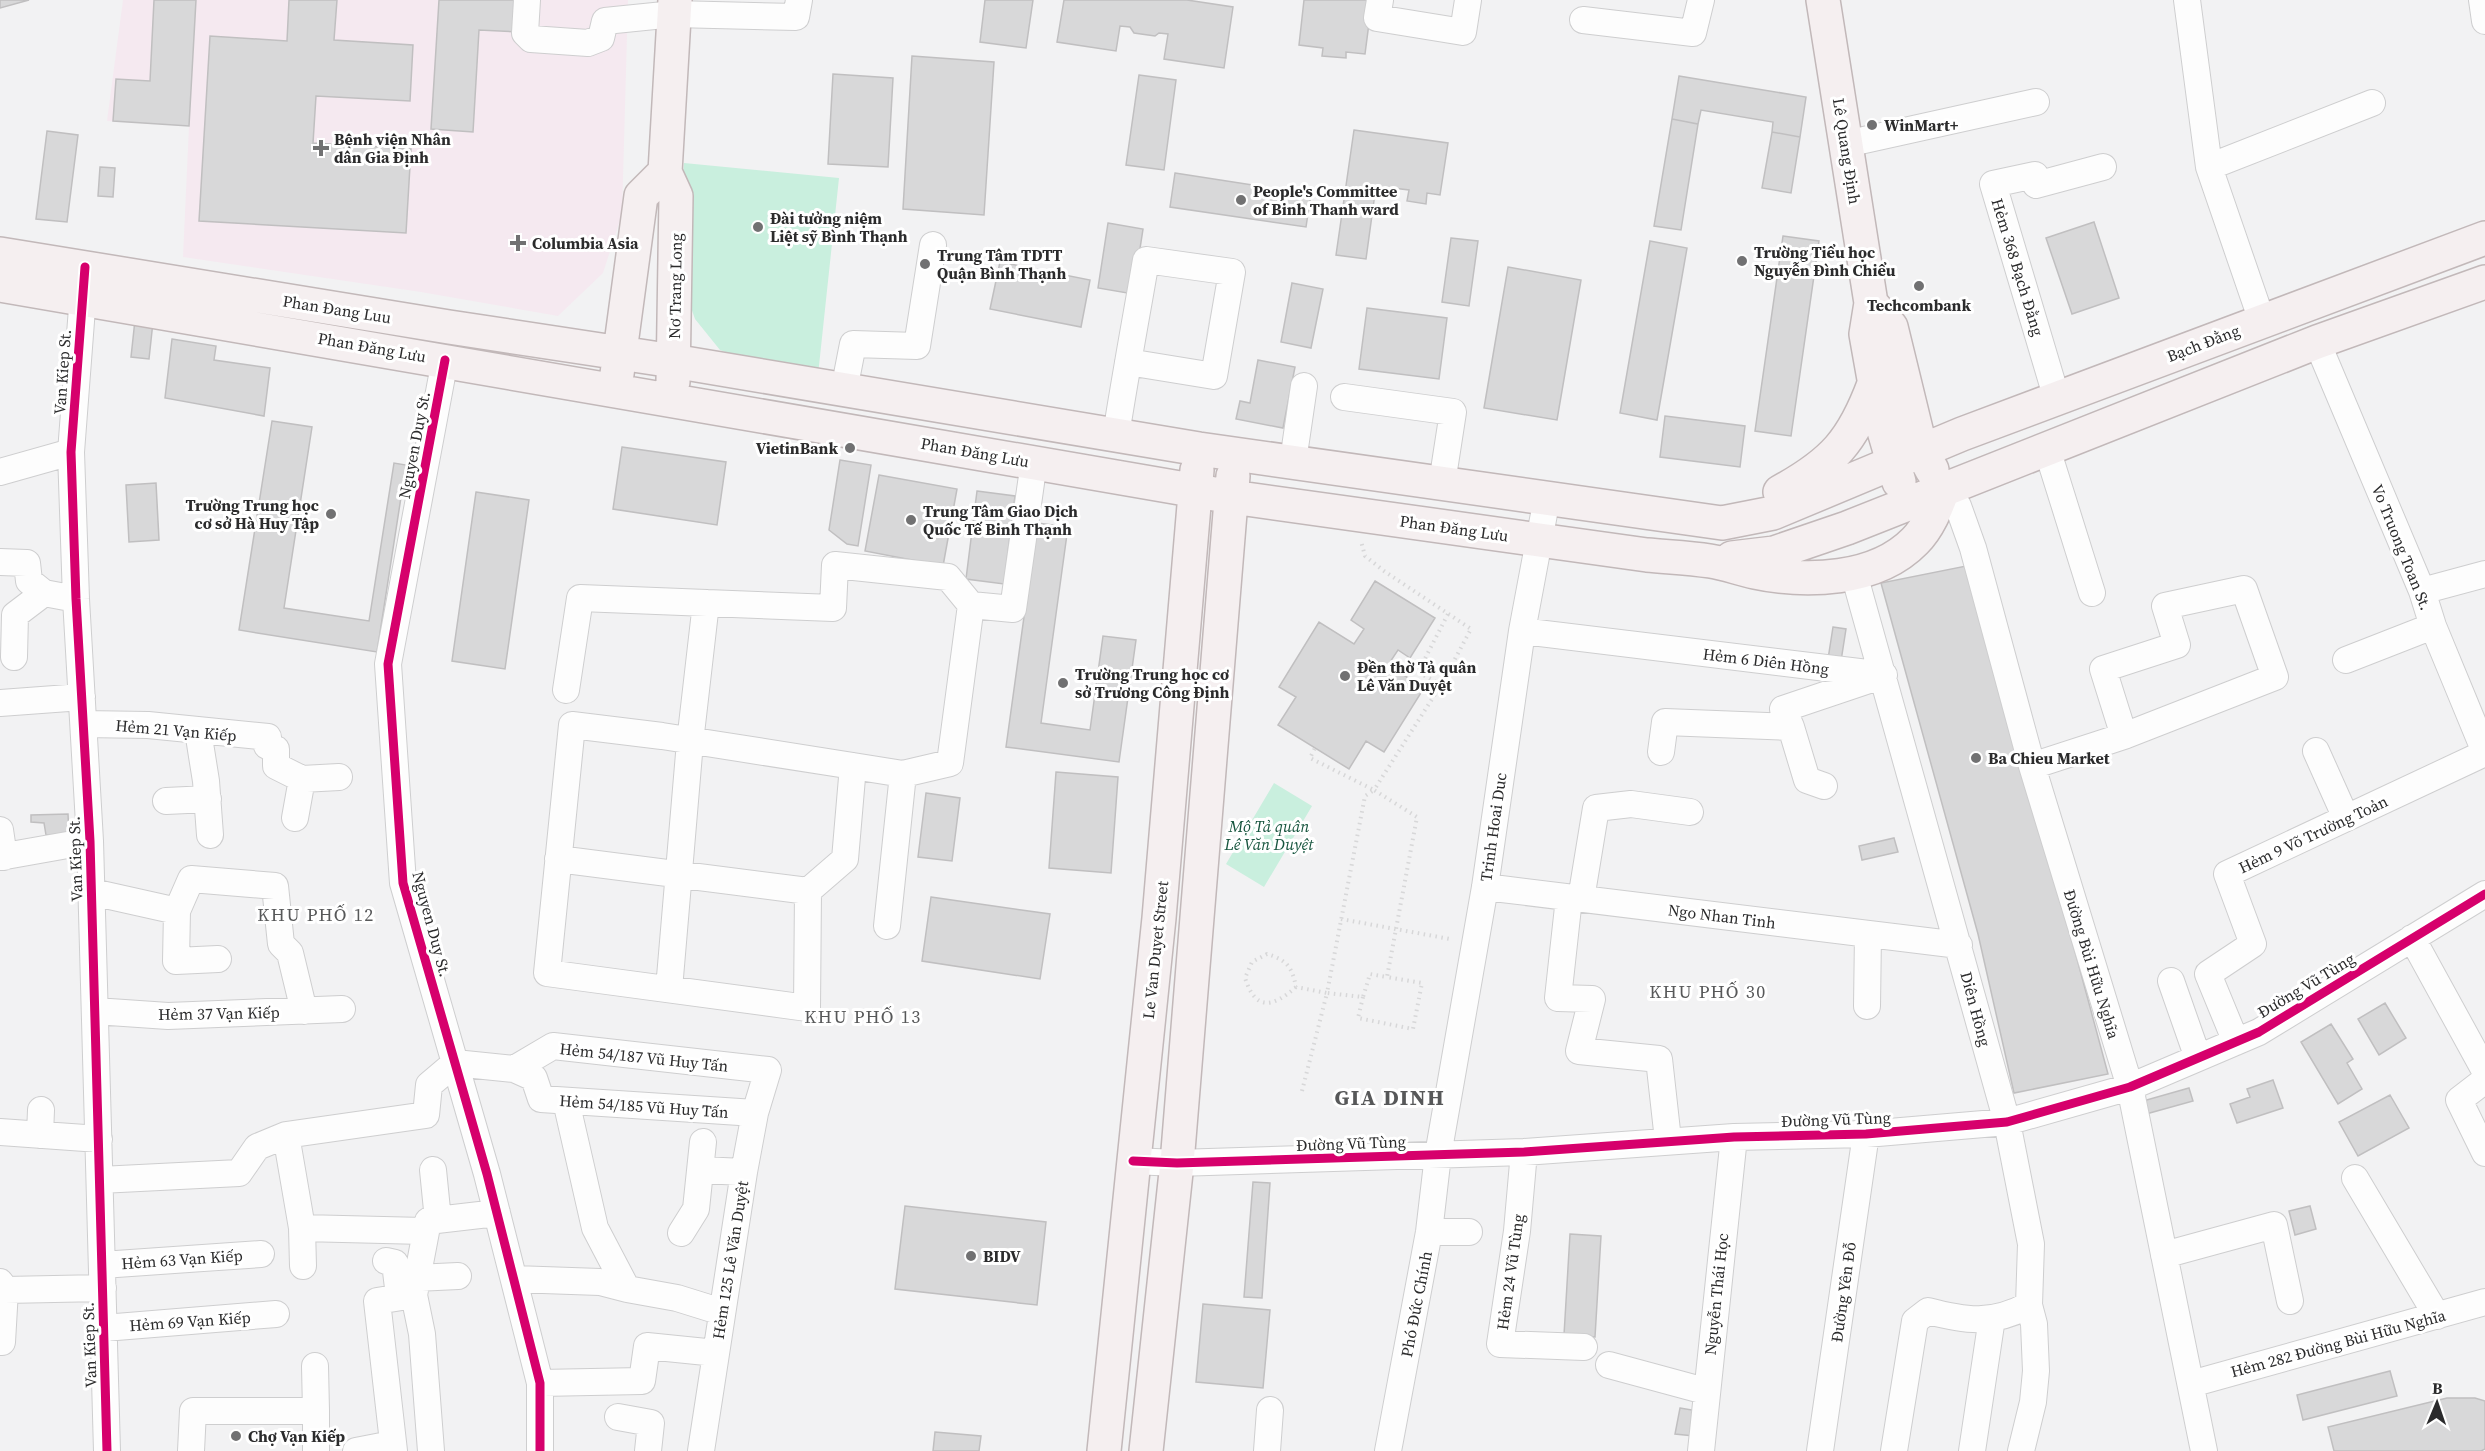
<svg xmlns="http://www.w3.org/2000/svg" width="2485" height="1451" font-family="'Source Serif 4',serif">
	<style>
		.medical { fill: #f5e9f0 }
		.green { fill: #c9efde }
		.building { fill: #d8d8d9; stroke: #c0bfc0; stroke-width: 1.5 }
		.lines { fill: none; stroke-linecap: round; stroke-linejoin: round }
		.minor-casing { stroke: #cececf; stroke-width: 28 }
		.major-casing { stroke: #c2b8b9; stroke-width: 36 }
		.path { stroke: #d7d7d8; stroke-width: 4; stroke-dasharray: 1.5 4.5; stroke-linecap: butt }
		.minor { stroke: #fdfdfd; stroke-width: 26 }
		.major { stroke: #f5eff0; stroke-width: 33 }
		.cycleway-casing { stroke: #fff; stroke-width: 13 }
		.cycleway { stroke: #d6006c; stroke-width: 9 }
		.poi-dot { fill: #717172; stroke: #fff; stroke-width: 2 }
		.labels { text-anchor: middle; stroke-width: 6; stroke-linejoin: round; paint-order: stroke }
		.poi-label { font-size: 16px; font-weight: bold; fill: #2b2b2c; stroke: #fff; text-anchor: start }
		.street-label { font-size: 16px; fill: #2b2b2c; stroke: #fff }
		.park-label { font-size: 16px; font-style: italic; fill: #15543d; stroke: #fff }
		.neighbourhood-label { font-size: 18px; letter-spacing: 1.5px; fill: #575859; stroke: #fff }
		.district-label { font-size: 22px; font-weight: bold; letter-spacing: 1.5px; fill: #575859; stroke: #fff }
	</style>
	<rect width="100%" height="100%" fill="#f2f2f3"/>
	<!-- medical -->
	<path class="medical" d="M123,0H628L622,214L603,273L558,316L421,292L183,257L189,126L107,121Z"/>
	<!-- green -->
	<path class="green" d="M684,163L839,178L818,375L758,364L720,350L695,319L675,262Z
		M1274,783L1312,806L1264,887L1226,864Z"/>
	<!-- building -->
	<path class="building" d="M0,0H29L0,8Z
		M154,0H196L189,126L113,121L116,79L150,81Z
		M289,0H337L334,40L413,45L410,101L316,96L313,143L411,149L406,233L199,221L210,36L287,41Z
		M439,0H523L521,32L479,30L473,132L431,129Z
		M985,0H1033L1026,48L980,42Z
		M1064,0H1187L1233,7L1224,68L1164,59L1168,34L1159,33L1155,36L1134,33L1130,27L1120,26L1116,51L1057,42Z
		M1304,0H1372L1365,54L1346,52V58L1322,56L1323,48L1299,45Z
		M912,56L994,62L984,215L903,209Z
		M833,74L893,78L888,167L828,164Z
		M1139,75L1176,80L1164,170L1126,165Z
		M1679,76L1806,97L1800,137L1772,132L1773,122L1701,110L1698,124L1672,119Z
		M1672,119L1698,124L1681,230L1654,226Z
		M1354,130L1448,143L1440,195L1427,193L1426,204L1407,201L1409,190L1376,186L1366,259L1336,255Z
		M47,131L78,135L67,222L36,219Z
		M1772,132L1800,137L1791,193L1762,188Z
		M100,167L115,168L113,197L98,196Z
		M1175,173L1311,194L1306,227L1170,207Z
		M2094,222L2119,298L2072,314L2046,238Z
		M1108,223L1143,229L1133,294L1098,288Z
		M1783,236L1819,241L1791,436L1755,431Z
		M1451,238L1478,241L1469,306L1442,302Z
		M1650,241L1687,248L1657,420L1620,413Z
		M1000,262L1090,280L1081,327L990,309Z
		M1508,267L1581,280L1557,420L1484,408Z
		M1292,283L1323,289L1311,348L1281,342Z
		M1367,308L1447,318L1439,379L1359,369Z
		M135,320L153,322L149,359L131,357Z
		M172,339L216,346L214,360L270,368L264,416L165,398Z
		M1258,360L1295,367L1283,428L1236,419L1240,401L1250,403Z
		M1665,416L1745,426L1740,467L1660,457Z
		M272,421L312,427L284,608L369,621L394,463L406,465L377,652L239,630Z
		M622,447L726,462L717,525L613,509Z
		M840,460L871,465L858,546L847,544L829,530Z
		M879,475L957,489L943,566L865,551Z
		M156,483L159,540L129,542L126,485Z
		M977,491L1015,496L1004,584L966,579Z
		M476,492L529,500L505,669L452,661Z
		M1037,523L1068,527L1041,723L1090,730L1103,636L1136,640L1119,762L1006,747Z
		M1971,565L2108,1074L2014,1093L1978,934L1881,583Z
		M1375,581L1435,618L1410,658L1398,650L1388,665L1424,688L1384,752L1366,741L1349,769L1278,725L1296,697L1279,687L1319,622L1354,644L1364,629L1351,620Z
		M1833,627L1846,629L1841,661L1828,659Z
		M1056,772L1118,777L1111,873L1049,868Z
		M926,793L960,798L952,861L918,857Z
		M68,814L69,834L46,835L44,823L31,822V815Z
		M1894,838L1898,852L1862,860L1859,846Z
		M931,897L1050,914L1040,979L922,961Z
		M2385,1003L2406,1038L2379,1055L2358,1019Z
		M2331,1024L2353,1059L2347,1063L2362,1089L2338,1104L2301,1042Z
		M2273,1080L2283,1108L2237,1123L2230,1104L2250,1097L2247,1089Z
		M2189,1088L2193,1101L2146,1114L2143,1101Z
		M2390,1095L2409,1128L2358,1156L2339,1122Z
		M1253,1182L1270,1183L1262,1298L1244,1297Z
		M905,1206L1046,1222L1037,1305L895,1289Z
		M2310,1206L2316,1229L2295,1235L2289,1211Z
		M1570,1234L1601,1236L1595,1337L1564,1335Z
		M1203,1304L1270,1310L1263,1388L1196,1382Z
		M2390,1371L2397,1396L2303,1420L2297,1395Z
		M2447,1398H2475L2485,1401V1449L2481,1451H2334L2328,1427Z
		M1680,1408L1698,1411L1694,1436L1675,1434Z
		M935,1432L981,1436L979,1451H933Z"/>
	<g class="lines">
		<defs>
			<path id="minor" d="M527,0L525,33L531,39L588,43L601,38L605,21L674,14L796,17L799,0
				M1380,0L1377,18L1463,32L1468,0
				M2187,0L2209,167L2262,321
				M2482,0L2485,21
				M1583,20L1693,33L1701,0
				M1846,144L2036,102
				M2209,167L2372,103
				M84,282L71,452L76,599L90,841L107,1451
				M2317,342L2422,591L2433,626L2485,752
				M445,360L388,664L403,883L487,1174L540,1383V1451
				M844,390L853,344L917,346L933,245
				M1344,397L1453,412L1442,483
				M2057,399L1993,184L2035,175L2036,185L2103,167
				M1116,435C1125,377 1136,318 1146,260L1232,272L1214,376L1128,362
				M2047,449L2092,593
				M1293,461L1304,386
				M0,472L71,452
				M1943,490L1958,506L1973,548L2032,766L2130,1087L2204,1451
				M0,562L27,563L29,581L44,593L76,599
				M1854,574L2007,1122L2031,1244L2029,1305L2034,1324L2036,1371L2033,1402L2021,1451
				M2422,591L2485,574
				M1522,631L1884,675
				M14,657L15,615L44,593
				M2346,660L2433,626
				M566,690L580,598L833,608L835,565L948,577L971,605L1013,609L1034,462
				M0,703L82,697
				M84,724L148,725L268,737L267,746L276,749V766L302,779L295,818
				M1791,727L1807,780L1824,786
				M198,731L206,781L210,835
				M2316,751L2346,818
				M1661,752L1665,722L1791,727L1783,709L1878,677
				M853,766L662,736L572,725L547,973L807,1008L808,891L845,859L853,766L903,774L950,763L971,605
				M2032,766L2124,736L2103,669L2177,645L2165,606L2244,589L2275,677L2124,736
				M302,779L339,777
				M166,801L208,799
				M0,830L4,857
				M0,857L90,841
				M558,859L808,891
				M1485,887L1959,945
				M92,892L177,911L191,879L275,886L281,944L290,953L304,1011
				M1569,898L1558,998L1592,999L1579,1051L1659,1059L1668,1140
				M1581,899L1596,808L1631,804L1690,812
				M177,911L176,961L218,959
				M887,926L903,774
				M2412,938L2485,1071
				M2171,981L2198,1058
				M669,989L690,742L706,603
				M1867,1006L1868,934
				M95,1011L168,1016L342,1009
				M2236,1042L2208,974L2253,944L2227,874L2485,753
				M514,1069L534,1078L541,1099L755,1113
				M2485,1080L2459,1100L2485,1153
				M566,1101L595,1228L627,1289L677,1298L722,1312
				M0,1132L99,1139
				M40,1135L41,1110
				M286,1135L302,1228L303,1266
				M1524,1152L1517,1231L1500,1344L1584,1347
				M1133,1161L1177,1163L1524,1152L1734,1137L1866,1134L2007,1122L2130,1087L2259,1032L2485,894
				M433,1170L438,1220
				M701,1170L744,1172
				M2355,1178L2437,1316
				M100,1180L239,1173L257,1147L286,1135L426,1115L429,1085L455,1063L514,1069L553,1046L768,1070L755,1113L744,1172L701,1451
				M302,1228L424,1231
				M1429,1232H1469
				M681,1233L696,1209L703,1142
				M2164,1255L2274,1225L2290,1301
				M386,1261L395,1263L399,1296
				M102,1265L261,1254
				M416,1278L458,1276
				M514,1279L600,1282L627,1289
				M0,1282L5,1290L103,1288
				M104,1328L276,1314
				M0,1342H2L5,1290
				M1609,1365L1705,1391
				M315,1366L316,1411
				M540,1383L642,1381L647,1346L716,1353
				M2191,1384L2485,1302
				M618,1417L651,1423L648,1451
				M191,1451L193,1411H316V1451
				M356,1451L392,1444
				M394,1451L377,1301L414,1295
				M431,1451L422,1334L414,1295L428,1221L497,1213
				M1267,1451L1270,1410
				M1388,1451L1429,1232L1438,1155L1485,887L1522,631L1547,498
				M1701,1451L1734,1137
				M1820,1451L1866,1134
				M1894,1451L1915,1321L1928,1311C1966,1321 1992,1325 2029,1305
				M1972,1451L1992,1318"/>
			<path id="major" d="M1823,0L1871,303L1866,334L1882,424L1899,482
				M0,254L449,327L673,361L1199,449L1722,523L1773,513L1962,434L2485,238
				M0,285L1232,497L1647,555C1668,557 1689,558 1710,561C1725,563 1740,569 1755,572C1806,583 1876,581 1915,541C1929,527 1936,508 1943,490
				M1871,303L1891,327L1921,450L1932,470
				M617,374L641,196L665,172
				M673,382L676,196L665,172L675,0
				M1780,492C1833,463 1853,441 1874,384
				M1732,558L1774,553L1847,528L2317,342L2485,282
				M1104,1451L1159,918L1197,470
				M1146,1451L1177,1163L1233,476"/>
		</defs>
		<!-- minor casing -->
		<use href="#minor" class="minor-casing"/>
		<!-- major casing -->
		<use href="#major" class="major-casing"/>
		<!-- path -->
		<path class="path" d="M1441,685L1418,672L1448,614
			M1341,919L1450,939
			M1296,987C1273,1007 1256,1012 1245,978L1252,962L1267,954C1286,960 1292,966 1296,987L1327,993L1365,796L1374,790L1310,758L1315,748
			M1363,997L1358,1018L1413,1029L1422,983L1387,977
			M1302,1091L1327,993L1363,997L1370,974L1387,977L1417,817L1374,790L1441,685L1471,629L1384,571L1365,556L1361,541"/>
		<!-- minor -->
		<use href="#minor" class="minor"/>
		<!-- major -->
		<use href="#major" class="major"/>
		<defs>
			<path id="cycleway" d="M85,267L71,452L76,599L90,841L107,1451
				M445,360L388,664L403,883L487,1174L540,1383V1451
				M1133,1161L1177,1163L1524,1152L1734,1137L1866,1134L2007,1122L2130,1087L2259,1032L2485,894"/>
		</defs>
		<!-- cycleway casing -->
		<use href="#cycleway" class="cycleway-casing"/>
		<!-- cycleway -->
		<use href="#cycleway" class="cycleway"/>
	</g>
	<!-- markers -->
	<g class="poi-dot">
		<circle cx="1872" cy="125" r="6"/>
		<path d="M318 139h6v6h6v6h-6v6h-6v-6h-6v-6h6z"/>
		<circle cx="1241" cy="200" r="6"/>
		<circle cx="758" cy="227" r="6"/>
		<path d="M515 234h6v6h6v6h-6v6h-6v-6h-6v-6h6z"/>
		<circle cx="1742" cy="261" r="6"/>
		<circle cx="925" cy="264" r="6"/>
		<circle cx="1919" cy="286" r="6"/>
		<circle cx="850" cy="448" r="6"/>
		<circle cx="331" cy="514" r="6"/>
		<circle cx="911" cy="520" r="6"/>
		<circle cx="1345" cy="676" r="6"/>
		<circle cx="1063" cy="683" r="6"/>
		<circle cx="1976" cy="758" r="6"/>
		<circle cx="971" cy="1256" r="6"/>
		<circle cx="236" cy="1436" r="6"/>
	</g>
	<g class="labels">
		<!-- poi labels -->
		<g class="poi-label">
			<text x="1884" y="131">WinMart+</text>
			<text x="334" y="145">Bệnh viện Nhân<tspan x="334" dy="18">dân Gia Định</tspan></text>
			<text x="1253" y="197">People's Committee<tspan x="1253" dy="18">of Binh Thanh ward</tspan></text>
			<text x="770" y="224">Đài tưởng niệm<tspan x="770" dy="18">Liệt sỹ Bình Thạnh</tspan></text>
			<text x="532" y="249">Columbia Asia</text>
			<text x="1754" y="258">Trường Tiểu học<tspan x="1754" dy="18">Nguyễn Đình Chiểu</tspan></text>
			<text x="937" y="261">Trung Tâm TDTT<tspan x="937" dy="18">Quận Bình Thạnh</tspan></text>
			<text x="1919" y="311" text-anchor="middle">Techcombank</text>
			<text x="838" y="454" text-anchor="end">VietinBank</text>
			<text x="319" y="511" text-anchor="end">Trường Trung học<tspan x="319" dy="18">cơ sở Hà Huy Tập</tspan></text>
			<text x="923" y="517">Trung Tâm Giao Dịch<tspan x="923" dy="18">Quốc Tế Binh Thạnh</tspan></text>
			<text x="1357" y="673">Đền thờ Tả quân<tspan x="1357" dy="18">Lê Văn Duyệt</tspan></text>
			<text x="1075" y="680">Trường Trung học cơ<tspan x="1075" dy="18">sở Trương Công Định</tspan></text>
			<text x="1988" y="764">Ba Chieu Market</text>
			<text x="983" y="1262">BIDV</text>
			<text x="248" y="1442">Chợ Vạn Kiếp</text>
		</g>
		<!-- street labels -->
		<g class="street-label">
			<text transform="translate(1847 151) rotate(81)" y="6">Lê Quang Định</text>
			<text transform="translate(2018 267) rotate(73)" y="6">Hẻm 368 Bạch Đằng</text>
			<text transform="translate(675 286) rotate(-89)" y="6">Nơ Trang Long</text>
			<text transform="translate(337 309) rotate(9)" y="6">Phan Đang Luu</text>
			<text transform="translate(2203 343) rotate(-21)" y="6">Bạch Đằng</text>
			<text transform="translate(372 347) rotate(10)" y="6">Phan Đăng Lưu</text>
			<text transform="translate(62 372) rotate(-86)" y="6">Van Kiep St.</text>
			<text transform="translate(414 445) rotate(-79)" y="6">Nguyen Duy St.</text>
			<text transform="translate(975 452) rotate(10)" y="6">Phan Đăng Lưu</text>
			<text transform="translate(1454 528) rotate(8)" y="6">Phan Đăng Lưu</text>
			<text transform="translate(2402 547) rotate(68)" y="6">Vo Truong Toan St.</text>
			<text transform="translate(1766 661) rotate(7)" y="6">Hẻm 6 Diên Hồng</text>
			<text transform="translate(176 730) rotate(5)" y="6">Hẻm 21 Vạn Kiếp</text>
			<text transform="translate(1493 827) rotate(-82)" y="6">Trinh Hoai Duc</text>
			<text transform="translate(2313 834) rotate(-25)" y="6">Hẻm 9 Võ Trường Toản</text>
			<text transform="translate(75 859) rotate(-92)" y="6">Van Kiep St.</text>
			<text transform="translate(1722 916) rotate(7)" y="6">Ngo Nhan Tinh</text>
			<text transform="translate(432 924) rotate(75)" y="6">Nguyen Duy St.</text>
			<text transform="translate(1155 950) rotate(-84)" y="6">Le Van Duyet Street</text>
			<text transform="translate(2092 964) rotate(73)" y="6">Đường Bùi Hữu Nghĩa</text>
			<text transform="translate(2306 985) rotate(-31)" y="6">Đường Vũ Tùng</text>
			<text transform="translate(1976 1009) rotate(75)" y="6">Diên Hồng</text>
			<text transform="translate(219 1013) rotate(-1)" y="6">Hẻm 37 Vạn Kiếp</text>
			<text transform="translate(644 1057) rotate(6)" y="6">Hẻm 54/187 Vũ Huy Tấn</text>
			<text transform="translate(644 1106) rotate(4)" y="6">Hẻm 54/185 Vũ Huy Tấn</text>
			<text transform="translate(1836 1119) rotate(-2)" y="6">Đường Vũ Tùng</text>
			<text transform="translate(1351 1143) rotate(-2)" y="6">Đường Vũ Tùng</text>
			<text transform="translate(182 1259) rotate(-4)" y="6">Hẻm 63 Vạn Kiếp</text>
			<text transform="translate(730 1260) rotate(-81)" y="6">Hẻm 125 Lê Văn Duyệt</text>
			<text transform="translate(1510 1272) rotate(-82)" y="6">Hẻm 24 Vũ Tùng</text>
			<text transform="translate(1843 1292) rotate(-82)" y="6">Đường Yên Đỗ</text>
			<text transform="translate(1716 1294) rotate(-84)" y="6">Nguyễn Thái Học</text>
			<text transform="translate(1416 1304) rotate(-79)" y="6">Phó Đức Chính</text>
			<text transform="translate(190 1321) rotate(-4)" y="6">Hẻm 69 Vạn Kiếp</text>
			<text transform="translate(2338 1343) rotate(-15)" y="6">Hẻm 282 Đường Bùi Hữu Nghĩa</text>
			<text transform="translate(89 1345) rotate(-92)" y="6">Van Kiep St.</text>
		</g>
		<!-- park labels -->
		<g class="park-label">
			<text x="1269" y="832">Mộ Tả quân<tspan x="1269" dy="18">Lê Văn Duyệt</tspan></text>
		</g>
		<!-- neighbourhood labels -->
		<g class="neighbourhood-label">
			<text x="316" y="921">KHU PHỐ 12</text>
			<text x="1708" y="998">KHU PHỐ 30</text>
			<text x="863" y="1023">KHU PHỐ 13</text>
		</g>
		<!-- district labels -->
		<g class="district-label">
			<text x="1390" y="1105">GIA DINH</text>
		</g>
	</g>
	<!-- north arrow -->
	<g transform="translate(2437 1403) rotate(2)" stroke="#ffffff" stroke-width="4.5" paint-order="stroke">
	<path d="M0-4.5L10 22L0 15L-10 22Z" fill="#2b2b2c"/>
	<text y="-9" font-size="16" font-weight="bold" text-anchor="middle" fill="#2b2b2c">B</text>
	</g>
</svg>
